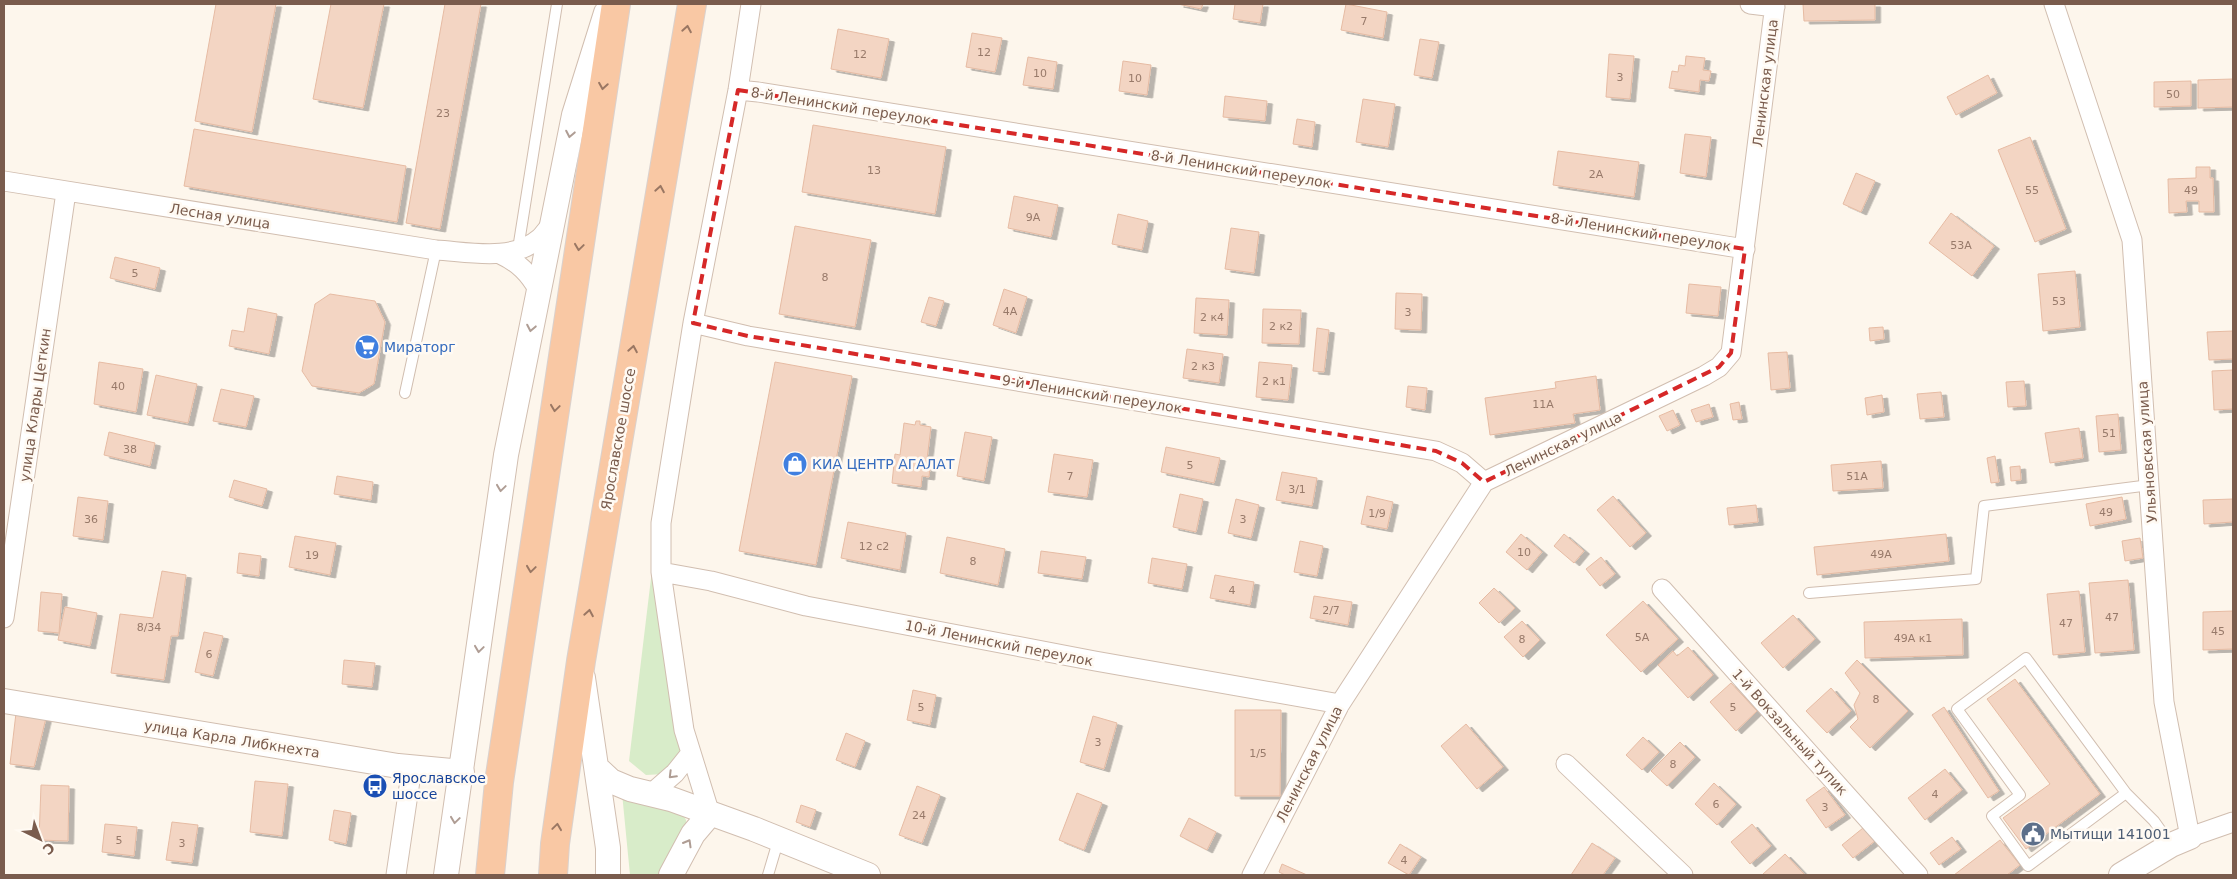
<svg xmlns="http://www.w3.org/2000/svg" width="2237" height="879" font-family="'DejaVu Sans',sans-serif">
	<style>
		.green { fill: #d8ecc9 }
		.building { fill: #f3d5c3; stroke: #e6bba3; filter: url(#shadow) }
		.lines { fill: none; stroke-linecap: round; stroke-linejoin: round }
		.service-casing { stroke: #d1beb0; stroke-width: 12 }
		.minor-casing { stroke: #d1beb0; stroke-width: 21 }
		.tertiary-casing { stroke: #d1beb0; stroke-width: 26 }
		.trunk-casing { stroke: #dad1cd; stroke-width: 30 }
		.service { stroke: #fff; stroke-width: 10 }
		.minor { stroke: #fff; stroke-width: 19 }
		.tertiary { stroke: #fff; stroke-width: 24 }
		.trunk { stroke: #f9c8a4; stroke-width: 28 }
		.oneway { stroke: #9a7763 }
		.oneway2 { stroke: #af9d94 }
		.marked { fill: none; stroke: #d62828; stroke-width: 4; stroke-dasharray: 10 6; stroke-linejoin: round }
		.labels { text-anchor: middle; stroke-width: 5; stroke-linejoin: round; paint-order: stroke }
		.number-label { font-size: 11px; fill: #987a6a }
		.street-label { font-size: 14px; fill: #7a5c4d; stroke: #fffaf3 }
		.shop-label { font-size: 14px; fill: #366cbe; stroke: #fffaf3; text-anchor: start }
		.transit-label { font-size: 14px; fill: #164399; stroke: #fffaf3; text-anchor: start }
		.service-label { font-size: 14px; fill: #4e5e75; stroke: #fffaf3; text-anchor: start }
	</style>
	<defs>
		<filter id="shadow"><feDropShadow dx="5.5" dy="3" stdDeviation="0" flood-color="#0004"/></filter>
	</defs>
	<rect width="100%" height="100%" fill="#fdf6ec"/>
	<!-- green -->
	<path class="green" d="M652,570L661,642L681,750L675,764L664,774L646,775L629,761Z
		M622,793L681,811L686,820L687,830L665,875H630Z"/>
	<!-- building -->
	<path class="building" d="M216,4H276L252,132L195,121Z
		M331,4H384L363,108L313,99Z
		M445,4H481L440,229L406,223Z
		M1178,4H1203L1201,9Z
		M1235,4H1263L1260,23L1233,19Z
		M1346,4L1387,12L1383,38L1341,30Z
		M1803,4H1875V20L1804,21Z
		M838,29L889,39L881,78L831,69Z
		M972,33L1002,38L995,72L966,67Z
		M1420,39L1439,42L1432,78L1414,75Z
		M1609,54L1634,56L1630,99L1606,97Z
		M1686,56L1705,58L1703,70L1711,71L1709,81L1700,80L1699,92L1669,88L1672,71L1678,72L1679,65L1685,66Z
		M1028,57L1057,62L1053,89L1023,85Z
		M1123,61L1151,65L1147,95L1119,91Z
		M1988,75L1997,93L1956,115L1947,97Z
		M2233,79V107L2198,108V80Z
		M2191,81V106L2154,107V82Z
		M1225,96L1267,101L1265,121L1223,117Z
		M1363,99L1395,104L1388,147L1356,142Z
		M1297,119L1315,122L1312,147L1293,144Z
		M813,125L946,147L935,214L802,192Z
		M194,129L406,166L397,222L184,186Z
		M1685,134L1711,137L1706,177L1680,173Z
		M2030,137L2066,229L2035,242L1998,150Z
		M1558,151L1639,162L1634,197L1553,185Z
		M2196,167H2210V178H2213L2214,212H2199V201H2186L2187,212L2169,213L2168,179L2196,178Z
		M1856,173L1875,181L1861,212L1843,204Z
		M1014,196L1058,205L1051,237L1008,228Z
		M1951,213L1994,246L1972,276L1929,243Z
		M1118,214L1148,221L1142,250L1112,244Z
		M795,226L871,240L855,327L779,314Z
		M1231,228L1259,232L1254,273L1225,269Z
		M115,257L160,268L155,289L110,278Z
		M2075,271L2080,327L2043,331L2038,274Z
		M1689,284L1721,287L1718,316L1686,313Z
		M1004,289L1027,297L1016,333L993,325Z
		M1396,293L1422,294L1421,330L1395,329Z
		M330,294L375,301L385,322L374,384L359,393L312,386L302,371L315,304Z
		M929,297L944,301L936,326L921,322Z
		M1196,298L1229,300L1227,335L1194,333Z
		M248,308L277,314L269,354L229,346L232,330L244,332Z
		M1263,309L1301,310L1299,344L1262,343Z
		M1883,327L1884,339L1870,341L1869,328Z
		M1317,328L1329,330L1324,372L1313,371Z
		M2233,331V359L2209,360L2207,332Z
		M1187,349L1223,354L1219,383L1183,378Z
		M1787,352L1790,388L1771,390L1768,353Z
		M99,362L143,369L136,412L94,404Z
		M775,362L852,376L816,565L739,551Z
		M1259,362L1292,365L1288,400L1256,397Z
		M2233,370V409L2214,410L2212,371Z
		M156,375L197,384L188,423L147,415Z
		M1596,376L1600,410L1573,414L1575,423L1490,435L1485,398L1556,388L1555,382Z
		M2024,381L2026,406L2008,407L2006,382Z
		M1408,386L1427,388L1425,410L1406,407Z
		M221,389L254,396L246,427L213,421Z
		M1941,392L1944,417L1920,419L1917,394Z
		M1882,395L1884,412L1867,415L1865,398Z
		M1739,402L1742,419L1733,420L1730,404Z
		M1709,404L1713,417L1696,422L1691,410Z
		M1673,410L1680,425L1667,431L1659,416Z
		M2118,414L2121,450L2099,452L2096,416Z
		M916,421H920V425L931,427L926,467L930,468L929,477L922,476L921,487L892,483L895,454L900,455L904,423L915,425Z
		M2079,428L2083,458L2050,463L2045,433Z
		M109,432L155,443L150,466L104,455Z
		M965,432L992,437L984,481L957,476Z
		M1166,447L1220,458L1214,483L1161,472Z
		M1054,454L1093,460L1087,497L1048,492Z
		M1995,456L1999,482L1991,483L1987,458Z
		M1881,461L1883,488L1833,491L1831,465Z
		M2020,466L2021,480L2011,481L2010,467Z
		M1282,472L1317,478L1312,506L1276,500Z
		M337,476L373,482L371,500L334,494Z
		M234,480L267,489L262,506L229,497Z
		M1180,494L1203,499L1196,532L1173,527Z
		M1367,496L1393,502L1387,529L1361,524Z
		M1613,496L1646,533L1630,547L1597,510Z
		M78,497L108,501L103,540L73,536Z
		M2122,497L2126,519L2090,526L2086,504Z
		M1236,499L1259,505L1251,538L1228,533Z
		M2233,499V522L2204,524L2203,500Z
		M1756,505L1758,522L1729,525L1727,508Z
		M848,522L906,533L900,570L841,558Z
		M1521,534L1542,552L1527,570L1506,552Z
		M1564,534L1584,551L1574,563L1554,546Z
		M1946,534L1949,561L1817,575L1814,547Z
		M295,536L336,543L330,575L289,567Z
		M947,537L1005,549L998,585L940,573Z
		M2140,538L2143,558L2125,561L2122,541Z
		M1300,541L1323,546L1317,576L1294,572Z
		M1041,551L1086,557L1082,579L1038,573Z
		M239,553L261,556L259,576L237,573Z
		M1601,557L1615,574L1600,586L1586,569Z
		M1152,558L1187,564L1182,589L1148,583Z
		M162,571L186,575L178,636H171L164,680L111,673L120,614L153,618Z
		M1215,575L1254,582L1250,605L1210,598Z
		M2128,580L2134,650L2095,653L2089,583Z
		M1494,588L1515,608L1499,623L1479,603Z
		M2079,591L2085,652L2053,655L2047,594Z
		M41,592L62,594L59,633L38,631Z
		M1314,596L1352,602L1348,625L1310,618Z
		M1643,601L1678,639L1641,672L1606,635Z
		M65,607L97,613L90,646L58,640Z
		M2233,611V649L2203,650V612Z
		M1793,615L1815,639L1783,668L1761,643Z
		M1962,619L1963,655L1865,658L1864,622Z
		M1522,621L1540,640L1523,657L1504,637Z
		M204,632L223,636L213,676L195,672Z
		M1688,647L1713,675L1688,698L1658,665L1673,651L1677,656Z
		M344,660L375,663L372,687L342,684Z
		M1857,660L1908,711L1870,748L1850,727L1858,719L1854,705L1860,693L1845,673Z
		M2015,679L2100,794L2026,849L2003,818L2050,784L1987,699Z
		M1731,683L1757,711L1736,731L1710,702Z
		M1831,688L1851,711L1827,733L1806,711Z
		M913,690L936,695L930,725L907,720Z
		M1944,707L1999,791L1988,798L1932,715Z
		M1235,710H1281L1280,796H1235Z
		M16,713L46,718L34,767L10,764Z
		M1093,716L1117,723L1104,769L1080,762Z
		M1466,724L1503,767L1477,789L1441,746Z
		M846,733L865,741L855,767L836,760Z
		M1643,737L1659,752L1642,770L1626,755Z
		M1680,742L1695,757L1667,786L1651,771Z
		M1945,769L1962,790L1925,820L1908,798Z
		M255,781L288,784L282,836L250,832Z
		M1714,783L1736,804L1717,825L1695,804Z
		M41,785L69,786L68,841L39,840Z
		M917,786L940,795L922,843L899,835Z
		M1824,787L1845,815L1826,828L1806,800Z
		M1077,793L1102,803L1084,850L1059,840Z
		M801,805L816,810L810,827L796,822Z
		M334,810L351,813L346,844L329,840Z
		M1189,818L1216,832L1207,850L1180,836Z
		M172,822L198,825L192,863L166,860Z
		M105,824L137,827L134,856L102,852Z
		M1752,824L1771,846L1750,864L1731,842Z
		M1863,828L1875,841L1853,858L1842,845Z
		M1952,837L1961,849L1939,865L1930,853Z
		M2000,840L2020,865L2007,875H1954Z
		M1592,843L1615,858L1603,875H1571Z
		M1400,844L1421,857L1409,875L1388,863Z
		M1785,854L1805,875H1762Z
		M1282,864L1307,875H1285L1279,872Z"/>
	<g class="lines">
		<defs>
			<path id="service" d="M518,249L557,4
				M405,393L436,250
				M1809,593L1976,579L1984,506L2150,485
				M2126,793L2028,866L1992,816L2020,795L1957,709L2026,658L2126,793L2154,821L2171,845
				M768,875L779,838"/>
			<path id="minor" d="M1750,4L1775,7
				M2054,4L2132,240L2164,702L2190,837L2233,822
				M738,90L758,92L1745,249
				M4,181L436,250C470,252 512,262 540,238C544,234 548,228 553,223
				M500,254C519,263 529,273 539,291
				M693,323L748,336L1436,451L1462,463L1484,482
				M661,572L711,581L806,606L1095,661L1340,704
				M1662,589L1918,875
				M4,618L66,192
				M1566,764L1683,875
				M651,794L675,773L691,753
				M710,814L684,730L661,572V523L693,323L738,90L751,4
				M396,875L412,767
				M1252,875L1340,704L1484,482L1704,376L1719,367L1731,353L1775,4"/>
			<path id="tertiary" d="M583,678L608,848V875
				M4,701L398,766L462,772
				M597,768L611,781L630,789L671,799L754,829L868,875
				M446,875L506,455L574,115L606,13
				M671,875L693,834L710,814
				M2121,875L2171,845L2190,837"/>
			<path id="trunk" d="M490,875L499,782L616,4
				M553,875L555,844L581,661L692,4"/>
		</defs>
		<!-- service casing -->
		<use href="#service" class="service-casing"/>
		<!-- minor casing -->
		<use href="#minor" class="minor-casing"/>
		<!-- tertiary casing -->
		<use href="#tertiary" class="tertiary-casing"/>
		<!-- trunk casing -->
		<use href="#trunk" class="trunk-casing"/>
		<!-- service -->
		<use href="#service" class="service"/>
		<!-- minor -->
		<use href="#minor" class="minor"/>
		<!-- tertiary -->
		<use href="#tertiary" class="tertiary"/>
		<!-- trunk -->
		<use href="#trunk" class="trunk"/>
	</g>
	<!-- one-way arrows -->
	<defs><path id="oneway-chevron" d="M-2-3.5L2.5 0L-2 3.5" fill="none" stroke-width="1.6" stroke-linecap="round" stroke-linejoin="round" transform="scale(1.25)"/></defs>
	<g class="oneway">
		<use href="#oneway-chevron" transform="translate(687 29) rotate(-80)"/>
		<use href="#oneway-chevron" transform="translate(603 86) rotate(99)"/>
		<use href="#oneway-chevron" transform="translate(660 189) rotate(-80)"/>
		<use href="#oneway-chevron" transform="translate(579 247) rotate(98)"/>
		<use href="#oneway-chevron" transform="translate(633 349) rotate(-80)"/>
		<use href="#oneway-chevron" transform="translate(555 408) rotate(98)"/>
		<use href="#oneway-chevron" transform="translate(531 569) rotate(98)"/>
		<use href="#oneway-chevron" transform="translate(589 613) rotate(-80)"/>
		<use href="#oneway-chevron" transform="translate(557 827) rotate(-82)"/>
	</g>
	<g class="oneway2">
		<use href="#oneway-chevron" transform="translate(570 134) rotate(101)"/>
		<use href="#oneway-chevron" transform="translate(531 328) rotate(101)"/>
		<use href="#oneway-chevron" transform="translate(501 488) rotate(98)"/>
		<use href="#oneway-chevron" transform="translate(479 649) rotate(98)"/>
		<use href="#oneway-chevron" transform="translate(672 775) rotate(135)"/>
		<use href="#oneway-chevron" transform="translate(455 820) rotate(98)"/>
		<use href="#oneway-chevron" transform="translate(688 843) rotate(-60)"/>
	</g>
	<!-- marked area -->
	<path class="marked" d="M738,90L1745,249L1731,353L1719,367L1484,482L1462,463L1436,451L748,336L693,323Z"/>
	<!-- icons -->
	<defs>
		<symbol id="supermarket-disc" viewBox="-11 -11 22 22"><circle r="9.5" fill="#3f7fe0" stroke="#fffaf3"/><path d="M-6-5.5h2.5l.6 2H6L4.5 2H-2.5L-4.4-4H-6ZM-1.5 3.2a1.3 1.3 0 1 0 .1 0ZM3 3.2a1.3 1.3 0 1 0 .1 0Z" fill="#fff"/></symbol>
		<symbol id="shop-disc" viewBox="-11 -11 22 22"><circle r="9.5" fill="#3f7fe0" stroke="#fffaf3"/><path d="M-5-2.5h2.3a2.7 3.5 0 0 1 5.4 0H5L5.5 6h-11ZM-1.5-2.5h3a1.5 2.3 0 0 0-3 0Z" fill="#fff"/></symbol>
		<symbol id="bus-disc" viewBox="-11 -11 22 22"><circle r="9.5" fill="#1a4fb4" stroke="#fffaf3"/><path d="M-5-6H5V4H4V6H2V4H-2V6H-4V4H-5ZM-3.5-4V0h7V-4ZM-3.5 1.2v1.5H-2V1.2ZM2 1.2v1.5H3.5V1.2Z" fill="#fff"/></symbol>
		<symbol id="civic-disc" viewBox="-11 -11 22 22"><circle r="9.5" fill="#5c6f8a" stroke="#fffaf3"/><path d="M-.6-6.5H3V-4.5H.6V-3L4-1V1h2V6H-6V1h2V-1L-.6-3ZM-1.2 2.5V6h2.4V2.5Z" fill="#fff"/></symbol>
	</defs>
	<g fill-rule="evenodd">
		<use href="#supermarket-disc" x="353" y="333" width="28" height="28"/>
		<use href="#shop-disc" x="781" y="450" width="28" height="28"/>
		<use href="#bus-disc" x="361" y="772" width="28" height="28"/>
		<use href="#civic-disc" x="2019" y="820" width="28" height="28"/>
	</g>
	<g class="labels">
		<!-- number labels -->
		<g class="number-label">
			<text x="1364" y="25">7</text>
			<text x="984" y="56">12</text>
			<text x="860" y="58">12</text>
			<text x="1040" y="77">10</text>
			<text x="1620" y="81">3</text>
			<text x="1135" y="82">10</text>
			<text x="2173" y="98">50</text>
			<text x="443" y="117">23</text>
			<text x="874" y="174">13</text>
			<text x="1596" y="178">2А</text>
			<text x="2032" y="194">55</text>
			<text x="2191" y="194">49</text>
			<text x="1033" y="221">9А</text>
			<text x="1961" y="249">53А</text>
			<text x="135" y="277">5</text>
			<text x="825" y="281">8</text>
			<text x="2059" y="305">53</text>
			<text x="1010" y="315">4А</text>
			<text x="1408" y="316">3</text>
			<text x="1212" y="321">2 к4</text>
			<text x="1281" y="330">2 к2</text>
			<text x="1203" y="370">2 к3</text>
			<text x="1274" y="385">2 к1</text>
			<text x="118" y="390">40</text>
			<text x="1543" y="408">11А</text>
			<text x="2109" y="437">51</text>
			<text x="130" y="453">38</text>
			<text x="1190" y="469">5</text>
			<text x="1070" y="480">7</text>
			<text x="1857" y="480">51А</text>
			<text x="1297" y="493">3/1</text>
			<text x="2106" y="516">49</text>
			<text x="1377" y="517">1/9</text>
			<text x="91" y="523">36</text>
			<text x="1243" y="523">3</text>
			<text x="874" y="550">12 с2</text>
			<text x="1524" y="556">10</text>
			<text x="1881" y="558">49А</text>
			<text x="312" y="559">19</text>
			<text x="973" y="565">8</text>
			<text x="1232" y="594">4</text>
			<text x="1331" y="614">2/7</text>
			<text x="2112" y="621">47</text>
			<text x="2066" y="627">47</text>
			<text x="149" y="631">8/34</text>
			<text x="2218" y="635">45</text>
			<text x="1642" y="641">5A</text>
			<text x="1913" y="642">49А к1</text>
			<text x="1522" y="643">8</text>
			<text x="209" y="658">6</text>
			<text x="1876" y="703">8</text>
			<text x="921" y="711">5</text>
			<text x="1733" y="711">5</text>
			<text x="1098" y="746">3</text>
			<text x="1258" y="757">1/5</text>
			<text x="1673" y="768">8</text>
			<text x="1935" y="798">4</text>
			<text x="1716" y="808">6</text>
			<text x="1825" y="811">3</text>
			<text x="919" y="819">24</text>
			<text x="119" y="844">5</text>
			<text x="182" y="847">3</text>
			<text x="1404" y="864">4</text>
		</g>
		<!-- street labels -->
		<g class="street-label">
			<text transform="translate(1765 83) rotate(-83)" y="5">Ленинская улица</text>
			<text transform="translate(841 106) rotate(9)" y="5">8-й Ленинский переулок</text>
			<text transform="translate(1241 169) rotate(9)" y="5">8-й Ленинский переулок</text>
			<text transform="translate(220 216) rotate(9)" y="5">Лесная улица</text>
			<text transform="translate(1641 232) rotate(9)" y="5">8-й Ленинский переулок</text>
			<text transform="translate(1092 394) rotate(9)" y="5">9-й Ленинский переулок</text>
			<text transform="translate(35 405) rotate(-82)" y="5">улица Клары Цеткин</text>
			<text transform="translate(618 439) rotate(-80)" y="5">Ярославское шоссе</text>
			<text transform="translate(1563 444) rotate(-26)" y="5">Ленинская улица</text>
			<text transform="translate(2147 452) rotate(-94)" y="5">Ульяновская улица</text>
			<text transform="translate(999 643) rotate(11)" y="5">10-й Ленинский переулок</text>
			<text transform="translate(1790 732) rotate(48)" y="5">1-й Вокзальный тупик</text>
			<text transform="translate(232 739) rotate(9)" y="5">улица Карла Либкнехта</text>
			<text transform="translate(1309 764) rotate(-63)" y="5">Ленинская улица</text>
		</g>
		<!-- shop labels -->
		<g class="shop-label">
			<text x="384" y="352">Мираторг</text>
			<text x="812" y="469">КИА ЦЕНТР АГАЛАТ</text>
		</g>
		<!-- transit labels -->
		<g class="transit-label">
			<text x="392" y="783">Ярославское<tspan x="392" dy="16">шоссе</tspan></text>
		</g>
		<!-- service labels -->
		<g class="service-label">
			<text x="2050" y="839">Мытищи 141001</text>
		</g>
	</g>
	<!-- border -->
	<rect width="2237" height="879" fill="none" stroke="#7a5c4d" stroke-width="10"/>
	<!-- north arrow -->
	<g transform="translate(40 839) rotate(138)" stroke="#fffaf3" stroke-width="4" paint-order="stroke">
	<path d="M0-4L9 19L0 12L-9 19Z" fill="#7a5c4d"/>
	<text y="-8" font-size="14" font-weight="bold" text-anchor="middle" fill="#7a5c4d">С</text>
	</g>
</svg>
